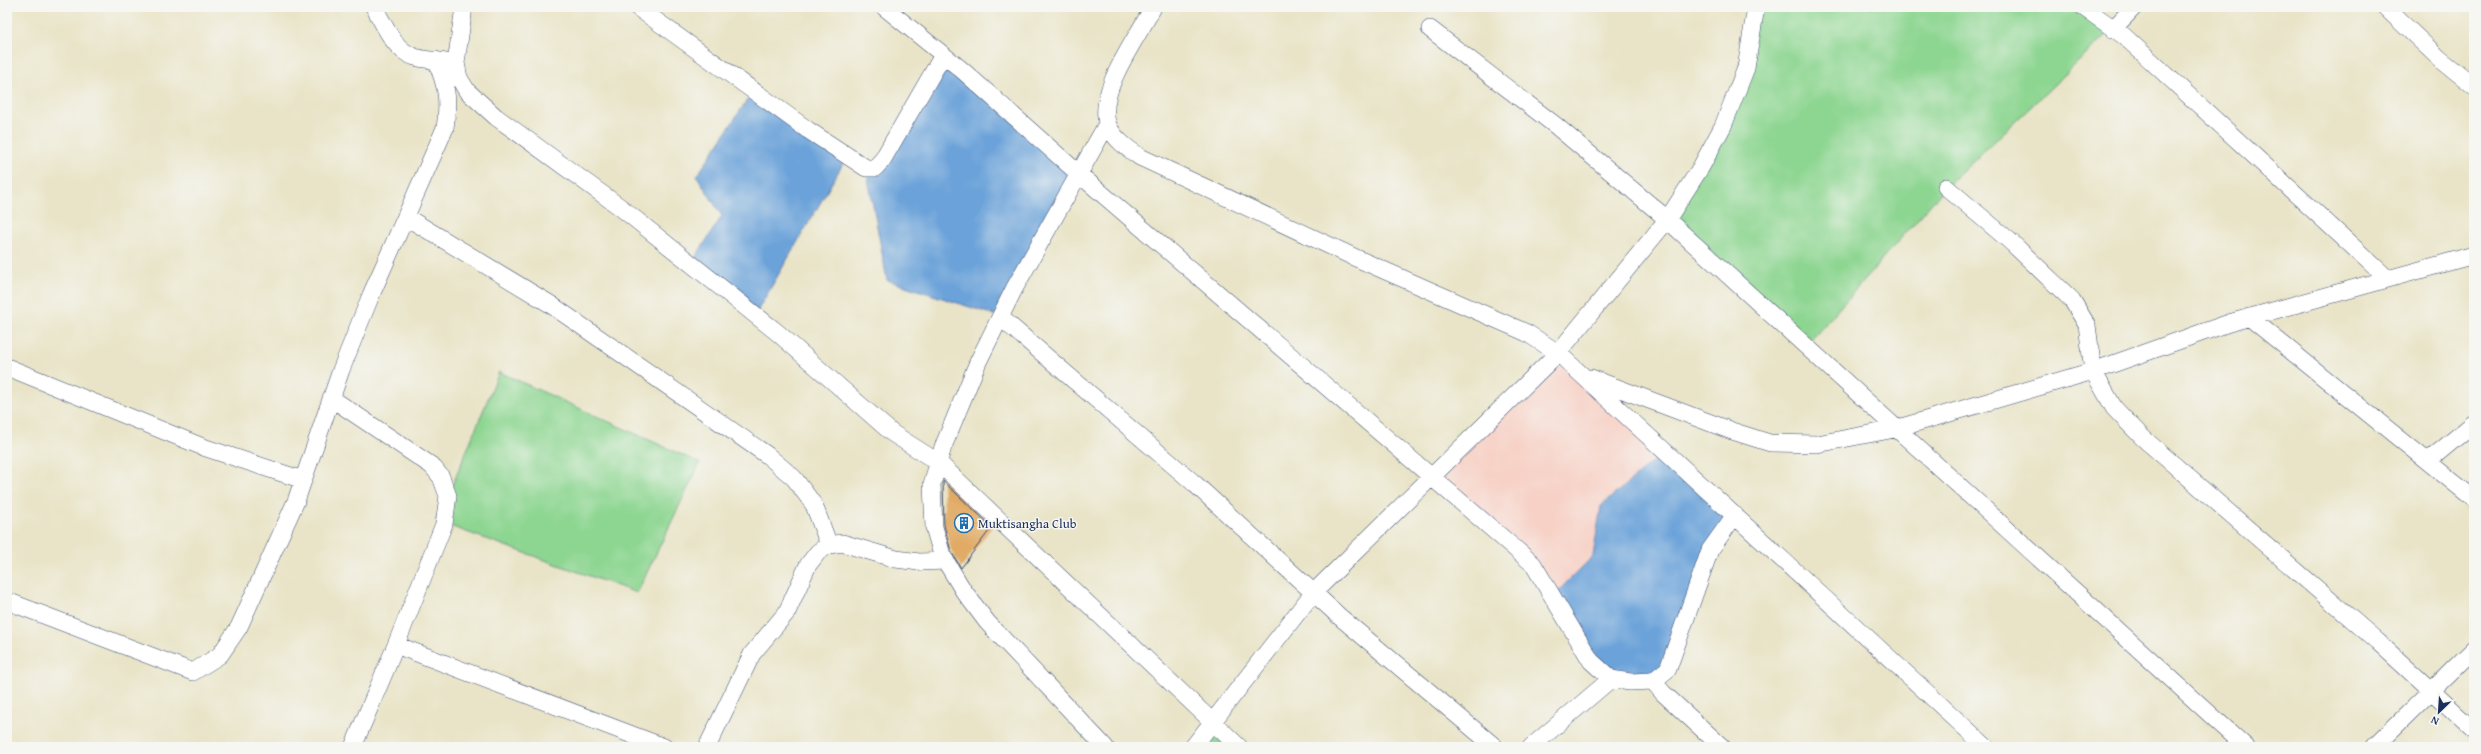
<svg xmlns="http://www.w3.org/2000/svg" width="2481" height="754" font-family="'Gentium Book Plus',serif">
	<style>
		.built { fill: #f7d1c6 }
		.green { fill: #8dd691; stroke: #548278 }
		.water { fill: #6ba2d9; stroke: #43689c }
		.building { fill: #e1ab66 }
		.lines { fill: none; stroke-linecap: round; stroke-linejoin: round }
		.street-casing { stroke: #3a4a6e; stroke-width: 18 }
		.street { stroke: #fff; stroke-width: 17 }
		.labels { text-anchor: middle; stroke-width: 3; stroke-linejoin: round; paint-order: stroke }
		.poi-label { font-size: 13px; fill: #1b2f5e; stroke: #f6f6f2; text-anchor: start }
	</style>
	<rect width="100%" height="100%" fill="#f6f6f2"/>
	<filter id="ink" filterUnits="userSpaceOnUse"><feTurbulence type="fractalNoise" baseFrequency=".025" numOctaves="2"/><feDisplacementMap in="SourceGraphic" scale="8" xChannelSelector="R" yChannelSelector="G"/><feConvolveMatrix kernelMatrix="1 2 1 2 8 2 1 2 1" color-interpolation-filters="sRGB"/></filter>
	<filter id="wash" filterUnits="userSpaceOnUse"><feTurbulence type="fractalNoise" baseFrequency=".012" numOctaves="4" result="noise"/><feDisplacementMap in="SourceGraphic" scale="16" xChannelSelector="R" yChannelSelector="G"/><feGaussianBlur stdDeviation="0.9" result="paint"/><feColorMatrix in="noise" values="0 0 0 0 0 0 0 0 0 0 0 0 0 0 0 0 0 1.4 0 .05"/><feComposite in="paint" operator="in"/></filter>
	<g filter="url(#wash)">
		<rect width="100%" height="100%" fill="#e9e4c7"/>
		<!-- built -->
		<path class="built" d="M1558,353L1665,451L1601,506L1593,556L1552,597L1543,585L1433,477Z"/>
		<!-- green -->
		<path class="green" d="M1756,7H2083L2113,29L1946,187L1805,347L1667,220L1723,126Z
			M499,372L700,463L637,593L444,524L448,496Z
			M1213,723L1239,747H1193Z"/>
		<!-- water -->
		<path class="water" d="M943,55L1079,174L1000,317L887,280L866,168H875Z
			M753,91L847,157L755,315L691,264L722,216L697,176Z
			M1665,451L1735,515L1720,536L1668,669L1653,681L1611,679L1552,597L1593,556L1601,506Z"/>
		<g id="blocks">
			<!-- building -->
			<path class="building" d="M943,481L992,527L961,568L951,551L944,525Z"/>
		</g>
	</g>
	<g filter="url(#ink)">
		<use href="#blocks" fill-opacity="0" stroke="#3a4a6e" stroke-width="1"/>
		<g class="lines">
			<defs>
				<path id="street" d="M374,7C384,24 394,51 415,57C424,60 436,60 446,62
					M464,7L456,63L459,78L467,91L496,117L620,207L778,333L892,433L939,463L1239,747
					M637,7L808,130L866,168H875L883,159L943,55
					M884,7L962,70L1079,174L1533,564L1591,661L1611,679L1630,682L1653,681L1668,669L1710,550L1735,515
					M1153,7C1139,36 1095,92 1108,125C1114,139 1127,148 1140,157L1356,258L1527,333L1558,353L1986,747
					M2083,7L2124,36L2388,279
					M2385,7L2440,59L2474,86
					M1430,29L1555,125L1661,214L2246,747
					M2113,29L2134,7
					M1946,187L2011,242L2072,300L2087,325L2093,371L2114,408L2143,438L2377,641L2474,730
					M406,217L550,304L767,455L794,478L814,505L829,545
					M1000,317L1195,484L1340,617L1495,747
					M2249,317L2474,499
					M7,367L203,447L303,480
					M1591,378L1732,431L1770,443L1817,444L1895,429L2093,371L2229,323L2474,255
					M331,398L432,466L441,477L448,496L444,524L396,645L353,747
					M2428,461L2474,423
					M7,601L193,672L220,655L239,627L296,501L341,370L371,295L445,128C449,99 447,87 436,60
					M396,645L664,747
					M1653,681L1663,693L1722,747
					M707,747L752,654L787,612L808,565L818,552L829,545L842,543L896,559L919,562L946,561
					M1105,747L987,622L963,590L942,555L934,527L932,484L943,447L978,362L1014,289L1107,124
					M1193,747L1313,593L1558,353L1667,220L1701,167L1723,126L1746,68L1756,7
					M1531,747L1611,679
					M2374,747L2474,649"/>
			</defs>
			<!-- street casing -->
			<use href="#street" class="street-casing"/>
			<!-- street -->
			<use href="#street" class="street"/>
		</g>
	</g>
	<!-- icons -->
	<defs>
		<symbol id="building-ring" viewBox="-11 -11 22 22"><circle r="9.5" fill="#f6f6f2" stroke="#1f6fb2" stroke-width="1.5"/><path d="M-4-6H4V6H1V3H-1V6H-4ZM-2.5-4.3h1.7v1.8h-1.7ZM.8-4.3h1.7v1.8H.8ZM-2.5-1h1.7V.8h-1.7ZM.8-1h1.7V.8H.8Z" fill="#1f6fb2"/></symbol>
	</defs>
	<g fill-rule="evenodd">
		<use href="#building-ring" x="953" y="512" width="22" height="22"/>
	</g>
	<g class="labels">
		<!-- poi labels -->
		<g class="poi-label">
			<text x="978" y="528">Muktisangha Club</text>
		</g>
	</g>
	<!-- margin -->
	<rect width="2481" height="754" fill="none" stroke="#f6f6f2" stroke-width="24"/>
	<!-- north arrow -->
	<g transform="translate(2439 712) rotate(205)" stroke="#f6f6f2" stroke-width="3" paint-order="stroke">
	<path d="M0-3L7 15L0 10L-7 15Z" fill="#1b2f5e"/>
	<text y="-6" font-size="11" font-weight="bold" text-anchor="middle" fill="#1b2f5e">N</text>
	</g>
</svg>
